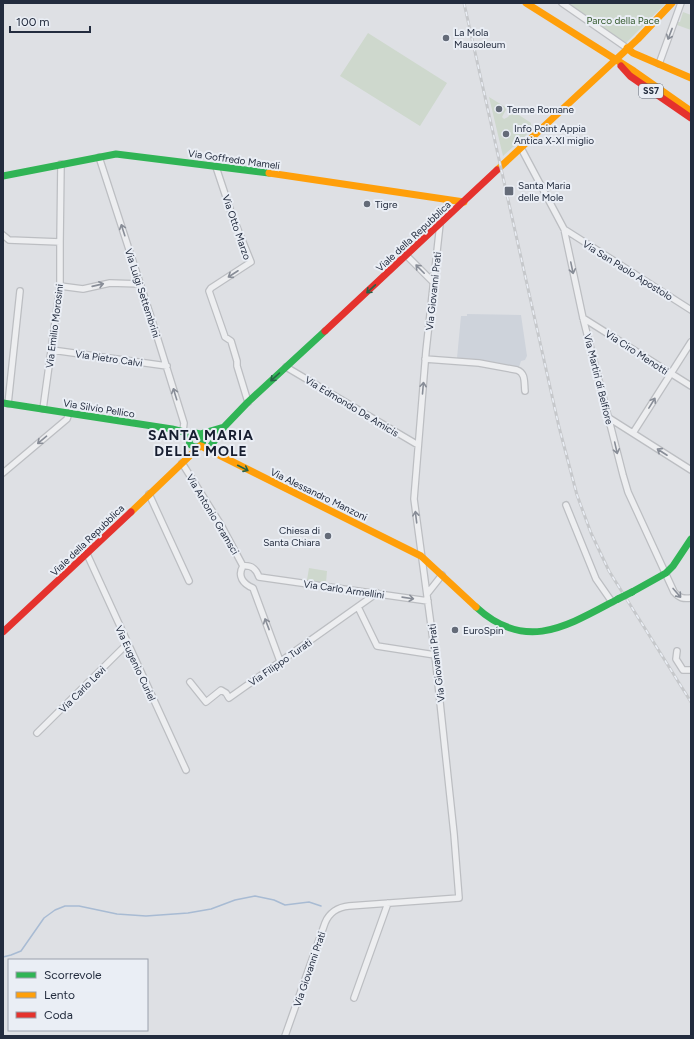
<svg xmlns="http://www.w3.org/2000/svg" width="694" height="1039" font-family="Figtree,sans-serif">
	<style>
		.built { fill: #ced3db }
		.green { fill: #ced8cd }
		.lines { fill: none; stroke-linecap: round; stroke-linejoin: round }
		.stream { stroke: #a8bbd3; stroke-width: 1.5 }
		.street-casing { stroke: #bcbec2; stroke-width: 8 }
		.street { stroke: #edeef0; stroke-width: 5.5 }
		.fast { stroke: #30b455; stroke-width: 7 }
		.slow { stroke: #ff9f0a; stroke-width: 7 }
		.jam { stroke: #e5322d; stroke-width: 7 }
		.rail-casing { stroke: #c6c8cb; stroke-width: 3 }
		.rail { stroke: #eaeef5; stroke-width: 1.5; stroke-dasharray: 4.5; stroke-linecap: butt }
		.fast-bridge { stroke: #30b455; stroke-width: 7 }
		.oneway { stroke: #888d97 }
		.oneway2 { stroke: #286247 }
		.poi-dot { fill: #646b78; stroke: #eaeef5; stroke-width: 1.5 }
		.labels { text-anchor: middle; stroke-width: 4; stroke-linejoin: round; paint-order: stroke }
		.shield { fill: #eaeef5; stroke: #5f6675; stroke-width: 1 }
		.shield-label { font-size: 9px; font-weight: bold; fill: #232c3e }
		.park-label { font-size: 10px; fill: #365b2f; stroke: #eaeef5 }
		.poi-label { font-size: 10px; fill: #232c3e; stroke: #eaeef5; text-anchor: start }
		.street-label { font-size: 10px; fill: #232c3e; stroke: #eaeef5 }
		.district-label { font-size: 14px; font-weight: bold; letter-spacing: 1px; fill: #161d2f; stroke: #eaeef5 }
	</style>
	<rect width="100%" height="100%" fill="#dee0e4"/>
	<!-- built -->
	<path class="built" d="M467,314L521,315L527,356L525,360L521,361L519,367L503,365L457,358L461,316H467Z"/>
	<!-- green -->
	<path class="green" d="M567,3H666L626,43Z
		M683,12L691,15V30L677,25L678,22H680Z
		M368,33L447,83L420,126L340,76Z
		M489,97L507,108L502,117L504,119L508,117L513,111L531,123V125L534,128L503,156Z
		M309,568L327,571L326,583L307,580Z"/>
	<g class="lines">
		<!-- stream -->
		<path class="stream" d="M3,957L11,955L21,951L44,918L55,910L65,906H79L117,914L146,916L188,913L211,909L235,900L255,896L274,900L285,905L309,902L321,906"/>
		<defs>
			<path id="street" d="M562,3L627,48
				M659,64L681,3
				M521,148L564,229L583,318L623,475L628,492L674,592C679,598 683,599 691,598
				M99,157L150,314L184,423L183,431
				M216,167L232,215L251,262L211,288L209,291L225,337L231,341L237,361V366L248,402
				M564,229L691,310
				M3,235L9,240L60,242L61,164
				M406,255L433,282
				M60,286L83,289L110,283L141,284
				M583,318L691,386
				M52,350L167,366
				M425,359L479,363L517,370C526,373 524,383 525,391
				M286,367L418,445
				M8,404L20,291
				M43,409L60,286V242
				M609,418L691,470
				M633,433L691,342
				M182,463L221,525L243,566
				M3,473L67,419L69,413
				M149,494L189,581
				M566,505L596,579L612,602
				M87,554L186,770
				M243,566C252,565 256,569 259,577L428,601
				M243,566C237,576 243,584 253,588L280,661
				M427,594L442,575
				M358,607L377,646L435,655
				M677,651L676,659L683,670H691
				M190,682L206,702L221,690L226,693L229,698L377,593
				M37,733L127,644
				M354,998L388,903
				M285,1036L325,923C329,913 338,907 349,906L459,898L454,834L435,655L414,499L426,351L440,224"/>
		</defs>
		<!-- street casing -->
		<use href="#street" class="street-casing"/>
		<!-- street -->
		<use href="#street" class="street"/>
		<!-- fast -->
		<path class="fast" d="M3,176L116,154L269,173
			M3,403L172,429L192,434
			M189 440a7 7 0 1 1 14 0a7 7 0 1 1-14 0Z
			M200,434L224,427
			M208,450L224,427L248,402L325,331
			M632,592L666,573L673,566L691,539
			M476,607C526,653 567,626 618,599"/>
		<!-- slow -->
		<path class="slow" d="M526,3L634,71L691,111
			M627,48L633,53L691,78
			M497,170L638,39L672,3
			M269,173L464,202
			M201,446L421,556L476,607
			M131,512L200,446"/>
		<!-- jam -->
		<path class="jam" d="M621,66L630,76L691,118
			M325,331L497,170
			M3,632L131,512"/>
		<defs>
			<path id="rail" d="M464,3L559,427L577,495L591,533L609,571L691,702"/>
		</defs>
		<!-- rail casing -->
		<use href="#rail" class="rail-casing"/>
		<!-- rail -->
		<use href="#rail" class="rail"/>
		<!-- fast-bridge -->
		<path class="fast-bridge" d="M618,599L632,592"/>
	</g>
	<!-- one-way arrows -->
	<defs><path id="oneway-shaft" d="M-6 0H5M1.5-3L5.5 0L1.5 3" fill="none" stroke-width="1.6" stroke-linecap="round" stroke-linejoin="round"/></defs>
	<g class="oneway">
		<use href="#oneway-shaft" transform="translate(670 34) rotate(111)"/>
		<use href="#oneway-shaft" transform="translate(123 230) rotate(-108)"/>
		<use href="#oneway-shaft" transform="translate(572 268) rotate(78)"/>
		<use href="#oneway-shaft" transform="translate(420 269) rotate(-135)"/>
		<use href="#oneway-shaft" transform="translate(233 274) rotate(147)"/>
		<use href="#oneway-shaft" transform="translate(98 285) rotate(-13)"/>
		<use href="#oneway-shaft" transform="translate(423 388) rotate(-85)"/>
		<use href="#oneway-shaft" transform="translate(175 394) rotate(-107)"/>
		<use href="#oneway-shaft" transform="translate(652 403) rotate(-58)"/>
		<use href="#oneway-shaft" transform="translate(42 440) rotate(140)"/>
		<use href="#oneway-shaft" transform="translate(616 448) rotate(77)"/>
		<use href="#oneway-shaft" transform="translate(662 452) rotate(-147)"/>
		<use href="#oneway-shaft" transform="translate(416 517) rotate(-97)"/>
		<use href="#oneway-shaft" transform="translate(677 593) rotate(49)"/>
		<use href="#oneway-shaft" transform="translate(408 598) rotate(8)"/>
		<use href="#oneway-shaft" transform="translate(267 624) rotate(-111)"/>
	</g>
	<g class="oneway2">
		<use href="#oneway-shaft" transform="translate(371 289) rotate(137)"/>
		<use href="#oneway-shaft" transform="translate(275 377) rotate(138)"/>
		<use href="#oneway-shaft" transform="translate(243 468) rotate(27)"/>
	</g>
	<!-- markers -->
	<g class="poi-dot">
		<circle cx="446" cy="38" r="4"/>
		<circle cx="499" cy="109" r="4"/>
		<circle cx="506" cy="134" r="4"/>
		<rect x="504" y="186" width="10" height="10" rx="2"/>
		<circle cx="367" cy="204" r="4"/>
		<circle cx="328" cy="536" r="4"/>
		<circle cx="455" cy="630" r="4"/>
	</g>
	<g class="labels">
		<!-- shield labels -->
		<rect class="shield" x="639" y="84" width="24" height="14" rx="3"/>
		<g class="shield-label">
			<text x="651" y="94">SS7</text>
		</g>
		<!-- park labels -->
		<g class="park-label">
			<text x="623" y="24">Parco della Pace</text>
		</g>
		<!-- poi labels -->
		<g class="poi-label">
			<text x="454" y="36">La Mola<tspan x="454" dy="12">Mausoleum</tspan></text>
			<text x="507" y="113">Terme Romane</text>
			<text x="514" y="132">Info Point Appia<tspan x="514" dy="12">Antica X-XI miglio</tspan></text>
			<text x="518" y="189">Santa Maria<tspan x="518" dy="12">delle Mole</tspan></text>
			<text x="375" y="208">Tigre</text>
			<text x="320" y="534" text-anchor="end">Chiesa di<tspan x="320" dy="12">Santa Chiara</tspan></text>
			<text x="463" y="634">EuroSpin</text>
		</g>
		<!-- street labels -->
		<g class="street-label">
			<text transform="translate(234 159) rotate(8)" y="4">Via Goffredo Mameli</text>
			<text transform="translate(237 227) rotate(71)" y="4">Via Otto Marzo</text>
			<text transform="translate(413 236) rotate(-43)" y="4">Viale della Repubblica</text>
			<text transform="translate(628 270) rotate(32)" y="4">Via San Paolo Apostolo</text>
			<text transform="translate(433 291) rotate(-84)" y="4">Via Giovanni Prati</text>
			<text transform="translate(143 293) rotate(72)" y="4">Via Luigi Settembrini</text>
			<text transform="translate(54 326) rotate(-83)" y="4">Via Emilio Morosini</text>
			<text transform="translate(637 352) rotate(33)" y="4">Via Ciro Menotti</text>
			<text transform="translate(109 358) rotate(8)" y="4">Via Pietro Calvi</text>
			<text transform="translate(599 379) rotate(76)" y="4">Via Martiri di Belfiore</text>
			<text transform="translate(352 406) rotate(31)" y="4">Via Edmondo De Amicis</text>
			<text transform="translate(99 408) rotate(9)" y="4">Via Silvio Pellico</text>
			<text transform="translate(319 494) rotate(26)" y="4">Via Alessandro Manzoni</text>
			<text transform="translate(213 514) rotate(59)" y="4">Via Antonio Gramsci</text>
			<text transform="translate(87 540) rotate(-44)" y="4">Viale della Repubblica</text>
			<text transform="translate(344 589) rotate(8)" y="4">Via Carlo Armellini</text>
			<text transform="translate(280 662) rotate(-35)" y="4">Via Filippo Turati</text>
			<text transform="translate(136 663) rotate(65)" y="4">Via Eugenio Curiel</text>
			<text transform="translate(436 663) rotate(-97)" y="4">Via Giovanni Prati</text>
			<text transform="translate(82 689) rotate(-45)" y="4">Via Carlo Levi</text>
			<text transform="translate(309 969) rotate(-71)" y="4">Via Giovanni Prati</text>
		</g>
		<!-- district labels -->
		<g class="district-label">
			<text x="201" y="440">SANTA MARIA<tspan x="201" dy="16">DELLE MOLE</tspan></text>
		</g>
	</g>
	<!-- border -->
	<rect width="694" height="1039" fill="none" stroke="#232c3e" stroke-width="8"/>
	<!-- legend -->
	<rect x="8" y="959" width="140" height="72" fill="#eaeef5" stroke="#9aa0ac"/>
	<rect x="16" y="972" width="20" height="6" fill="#30b455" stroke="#9aa0ac"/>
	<text x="44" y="979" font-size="12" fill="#232c3e">Scorrevole</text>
	<rect x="16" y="992" width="20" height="6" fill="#ff9f0a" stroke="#9aa0ac"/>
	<text x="44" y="999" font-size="12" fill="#232c3e">Lento</text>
	<rect x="16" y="1012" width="20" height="6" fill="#e5322d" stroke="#9aa0ac"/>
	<text x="44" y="1019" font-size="12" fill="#232c3e">Coda</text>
	<!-- scale -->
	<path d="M10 26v6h80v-6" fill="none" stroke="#232c3e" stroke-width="2"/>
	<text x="16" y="26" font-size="12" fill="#232c3e" stroke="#eaeef5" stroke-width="3" paint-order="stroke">100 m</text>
</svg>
